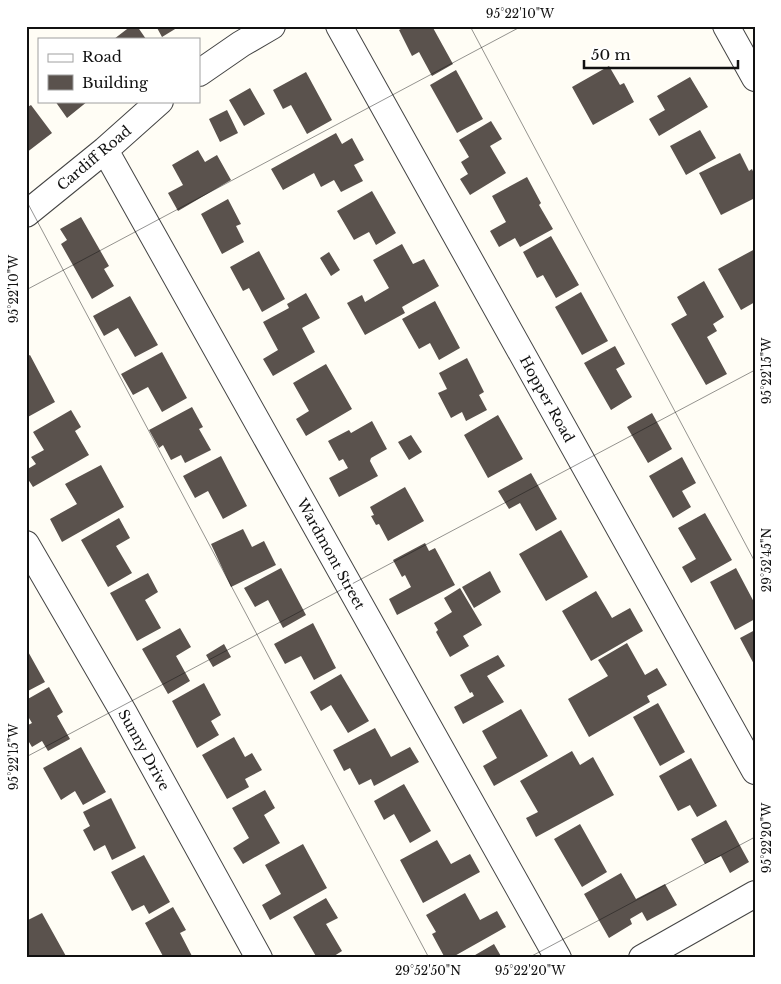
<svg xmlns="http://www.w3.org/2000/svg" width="781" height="984" font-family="'Libre Baskerville',serif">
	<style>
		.building { fill: #5a524d }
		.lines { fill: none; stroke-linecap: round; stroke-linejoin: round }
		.minor-casing { stroke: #444; stroke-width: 28 }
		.minor { stroke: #fff; stroke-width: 26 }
		.ticks { fill: none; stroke: #111; stroke-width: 1; stroke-opacity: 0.45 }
		.labels { text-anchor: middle; stroke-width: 5; stroke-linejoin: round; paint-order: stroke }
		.street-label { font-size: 14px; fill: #111; stroke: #fff }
		.neatline { fill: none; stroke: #111; stroke-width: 2 }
		.ticks-label { font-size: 12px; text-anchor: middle; fill: #111 }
	</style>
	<rect width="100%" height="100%" fill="#fffdf5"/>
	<!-- building -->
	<path class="building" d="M131,26H137L146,39H114Z
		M156,26H180L162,37Z
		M406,26H432L453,64L432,76L419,52L412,56L399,30Z
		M609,66L620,85L624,83L634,102L593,125L572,87Z
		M456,70L483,119L457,133L430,85Z
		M306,72L332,120L307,134L291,105L283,109L273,90Z
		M690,77L708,107L659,136L649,119L665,110L657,96Z
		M250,88L265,114L244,126L229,100Z
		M55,101H88L67,118Z
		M31,105L52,133L26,153V108Z
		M227,110L238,133L220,142L209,119Z
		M491,121L502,139L490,146L506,173L470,195L460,179L468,174L461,162L469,157L459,140Z
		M700,130L716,158L686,175L670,146Z
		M336,133L342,144L352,138L364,160L354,165L363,181L341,192L334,180L321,187L314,173L283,190L271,169Z
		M198,150L205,162L217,155L231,180L178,211L168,193L183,185L172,165Z
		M740,153L749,171L752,169L755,176V198L721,215L699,173Z
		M527,177L541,203L539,205L553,229L520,247L515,238L499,247L490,231L506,222L492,196Z
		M372,191L396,233L376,245L369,232L354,240L337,211Z
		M228,199L241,224L236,226L244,242L222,254L201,214Z
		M81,217L109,266L104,269L114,286L92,299L61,244L67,240L60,229Z
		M551,236L579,285L556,298L543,275L537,278L523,252Z
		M402,244L413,264L424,259L439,286L402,307L405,313L365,335L347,303L362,295L365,302L389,288L373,260Z
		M755,249V302L741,310L718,269Z
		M259,251L285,299L262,312L249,288L243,291L230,267Z
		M329,252L340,270L331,276L320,258Z
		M704,281L724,317L713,324L717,331L707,337L727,374L706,385L671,324L687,315L677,297Z
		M581,292L608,341L582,355L555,307Z
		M306,293L320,318L302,328L315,352L273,376L263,359L278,350L263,322L289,308L287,304Z
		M130,296L158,345L135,357L118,328L104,336L93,316Z
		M435,301L460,348L439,360L430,343L419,349L402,319Z
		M615,346L625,364L616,369L632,397L611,410L584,363Z
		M162,352L187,398L162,412L148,387L133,395L121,374Z
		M30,355L55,402L26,418V357Z
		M467,358L484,392L479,395L487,410L466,421L462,412L451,418L438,393L447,389L439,373Z
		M326,364L352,409L306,436L296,419L309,411L293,383Z
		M192,407L203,427L199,429L211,450L185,463L181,455L171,460L163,445L159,448L149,430Z
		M71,410L81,427L75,431L89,455L33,487L26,476V470L36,464L31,457L44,450L33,432Z
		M652,413L672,449L648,463L627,427Z
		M498,415L523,459L488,478L464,435Z
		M372,421L387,449L371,458L370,461L378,476L339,497L329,478L348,468L343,459L339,461L328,441L349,430L351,433Z
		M411,435L422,452L409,460L398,442Z
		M221,456L247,506L223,519L208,491L195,498L183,476Z
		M682,457L696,483L682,491L691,507L673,518L649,476Z
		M101,465L124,507L62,542L50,519L77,504L65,484Z
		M531,473L557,519L536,531L520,503L509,509L498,491Z
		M405,487L424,521L388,541L379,524L376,525L371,516L374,515L370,507Z
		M705,513L732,560L691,583L682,567L696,559L678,528Z
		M119,518L130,538L116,546L132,573L108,587L81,540Z
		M243,529L252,547L264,541L276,565L231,587L211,544Z
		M561,530L588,577L546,601L519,554Z
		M425,543L429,551L435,548L455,585L397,615L389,599L411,587L405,575L402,577L393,560Z
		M281,568L306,615L283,628L268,600L255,607L244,588Z
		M736,568L755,604V619L735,630L710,582Z
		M490,571L501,592L474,608L462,587Z
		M148,573L158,592L145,600L161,628L137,641L110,593Z
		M460,588L482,625L463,636L469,646L450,657L436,632L438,630L434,623L452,612L444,598Z
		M596,591L612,618L630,608L643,631L591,661L562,611Z
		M313,623L336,668L314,680L301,656L285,664L274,644Z
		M180,628L191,647L176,656L190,681L168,694L142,649Z
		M755,630V666L740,638Z
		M627,643L645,675L657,668L667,685L647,696L650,702L589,737L568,699L608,676L598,660Z
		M224,644L231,657L213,667L206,655Z
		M26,648L45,682L26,692Z
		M498,655L505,666L487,676L504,702L463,724L454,707L474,696L472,692L470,693L460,675Z
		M341,674L369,721L348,733L331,705L321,711L310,692Z
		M204,683L221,715L211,721L219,735L197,748L172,701Z
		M49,687L63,712L57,716L70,739L48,751L42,741L32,747L26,737V726L32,723L26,713V700Z
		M658,703L685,752L660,766L633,717Z
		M521,709L548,756L494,786L483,766L497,758L482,731Z
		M375,728L391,757L410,747L419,762L374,786L371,779L359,785L350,768L344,771L333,750Z
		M234,737L245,757L252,753L262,770L245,779L249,787L227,799L202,755Z
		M81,747L106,792L83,805L75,791L61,800L43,768Z
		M572,751L580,765L593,757L614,795L536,837L526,818L538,812L520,781Z
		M691,758L717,806L697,817L690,805L678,811L659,776Z
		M404,784L431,831L410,843L394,814L384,820L374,801Z
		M265,790L275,808L264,815L280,843L243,864L233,848L249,838L232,808Z
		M111,798L136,848L112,860L105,845L94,851L83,830L90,826L83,812Z
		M726,820L749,862L730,873L721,856L705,864L691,839Z
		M580,824L607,872L582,887L554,839Z
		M437,840L451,864L470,854L480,872L423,903L400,860Z
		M303,844L327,888L270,920L262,905L281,894L265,865Z
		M144,855L170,902L149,914L144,905L132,911L111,872Z
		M621,873L636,899L665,884L677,905L647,921L642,912L630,919L632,924L609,938L584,894Z
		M465,893L480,920L497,911L506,927L451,958H445L432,934L436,932L426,915Z
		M326,898L338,918L326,924L342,951L331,958H317L293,917Z
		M173,907L186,930L180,933L193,958H164L145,923Z
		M42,913L67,958H26V921Z
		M494,944L502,958H470Z"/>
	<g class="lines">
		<defs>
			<path id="minor" d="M339,26L755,771
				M726,26L755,78
				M199,73L241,44L272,26
				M105,150L558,958
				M26,214L105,150L160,101
				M26,544L124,713L259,958
				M642,958L755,894"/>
		</defs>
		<!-- minor casing -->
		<use href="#minor" class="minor-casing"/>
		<!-- minor -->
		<use href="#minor" class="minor"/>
	</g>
	<!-- ticks -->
	<path class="ticks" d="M470,26L755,562M26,200L429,958M26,290L522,26M26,757L755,370M528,958L755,837"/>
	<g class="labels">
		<!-- street labels -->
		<g class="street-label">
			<text transform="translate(94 158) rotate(-40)" y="5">Cardiff Road</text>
			<text transform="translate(547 399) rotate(61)" y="5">Hopper Road</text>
			<text transform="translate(331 554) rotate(61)" y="5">Wardmont Street</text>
			<text transform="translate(144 750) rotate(61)" y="5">Sunny Drive</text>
		</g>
	</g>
	<!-- border -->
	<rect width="781" height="984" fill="none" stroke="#ffffff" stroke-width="55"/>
	<!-- legend -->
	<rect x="38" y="38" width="162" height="65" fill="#ffffff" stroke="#a0a0a0"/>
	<rect x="48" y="54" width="25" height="8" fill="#ffffff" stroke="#a0a0a0"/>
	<text x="82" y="62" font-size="15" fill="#111111">Road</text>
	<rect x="48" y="75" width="25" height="15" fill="#5a524d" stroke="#a0a0a0"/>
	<text x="82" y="88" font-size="15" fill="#111111">Building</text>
	<!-- scale -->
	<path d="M584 60v8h154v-8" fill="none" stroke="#111111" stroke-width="2.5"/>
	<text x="591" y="60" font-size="15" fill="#111111" stroke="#ffffff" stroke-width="4" paint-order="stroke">50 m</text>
	<rect x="28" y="28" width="726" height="928" class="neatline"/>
	<g class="ticks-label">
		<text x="520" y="18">95°22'10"W</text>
		<text transform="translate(14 289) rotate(-90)" y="4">95°22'10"W</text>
		<text transform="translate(767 371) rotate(-90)" y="4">95°22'15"W</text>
		<text transform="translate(767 560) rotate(-90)" y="4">29°52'45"N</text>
		<text transform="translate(14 757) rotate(-90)" y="4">95°22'15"W</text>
		<text transform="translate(767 838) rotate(-90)" y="4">95°22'20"W</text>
		<text x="428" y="975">29°52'50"N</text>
		<text x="530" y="975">95°22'20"W</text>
	</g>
</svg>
